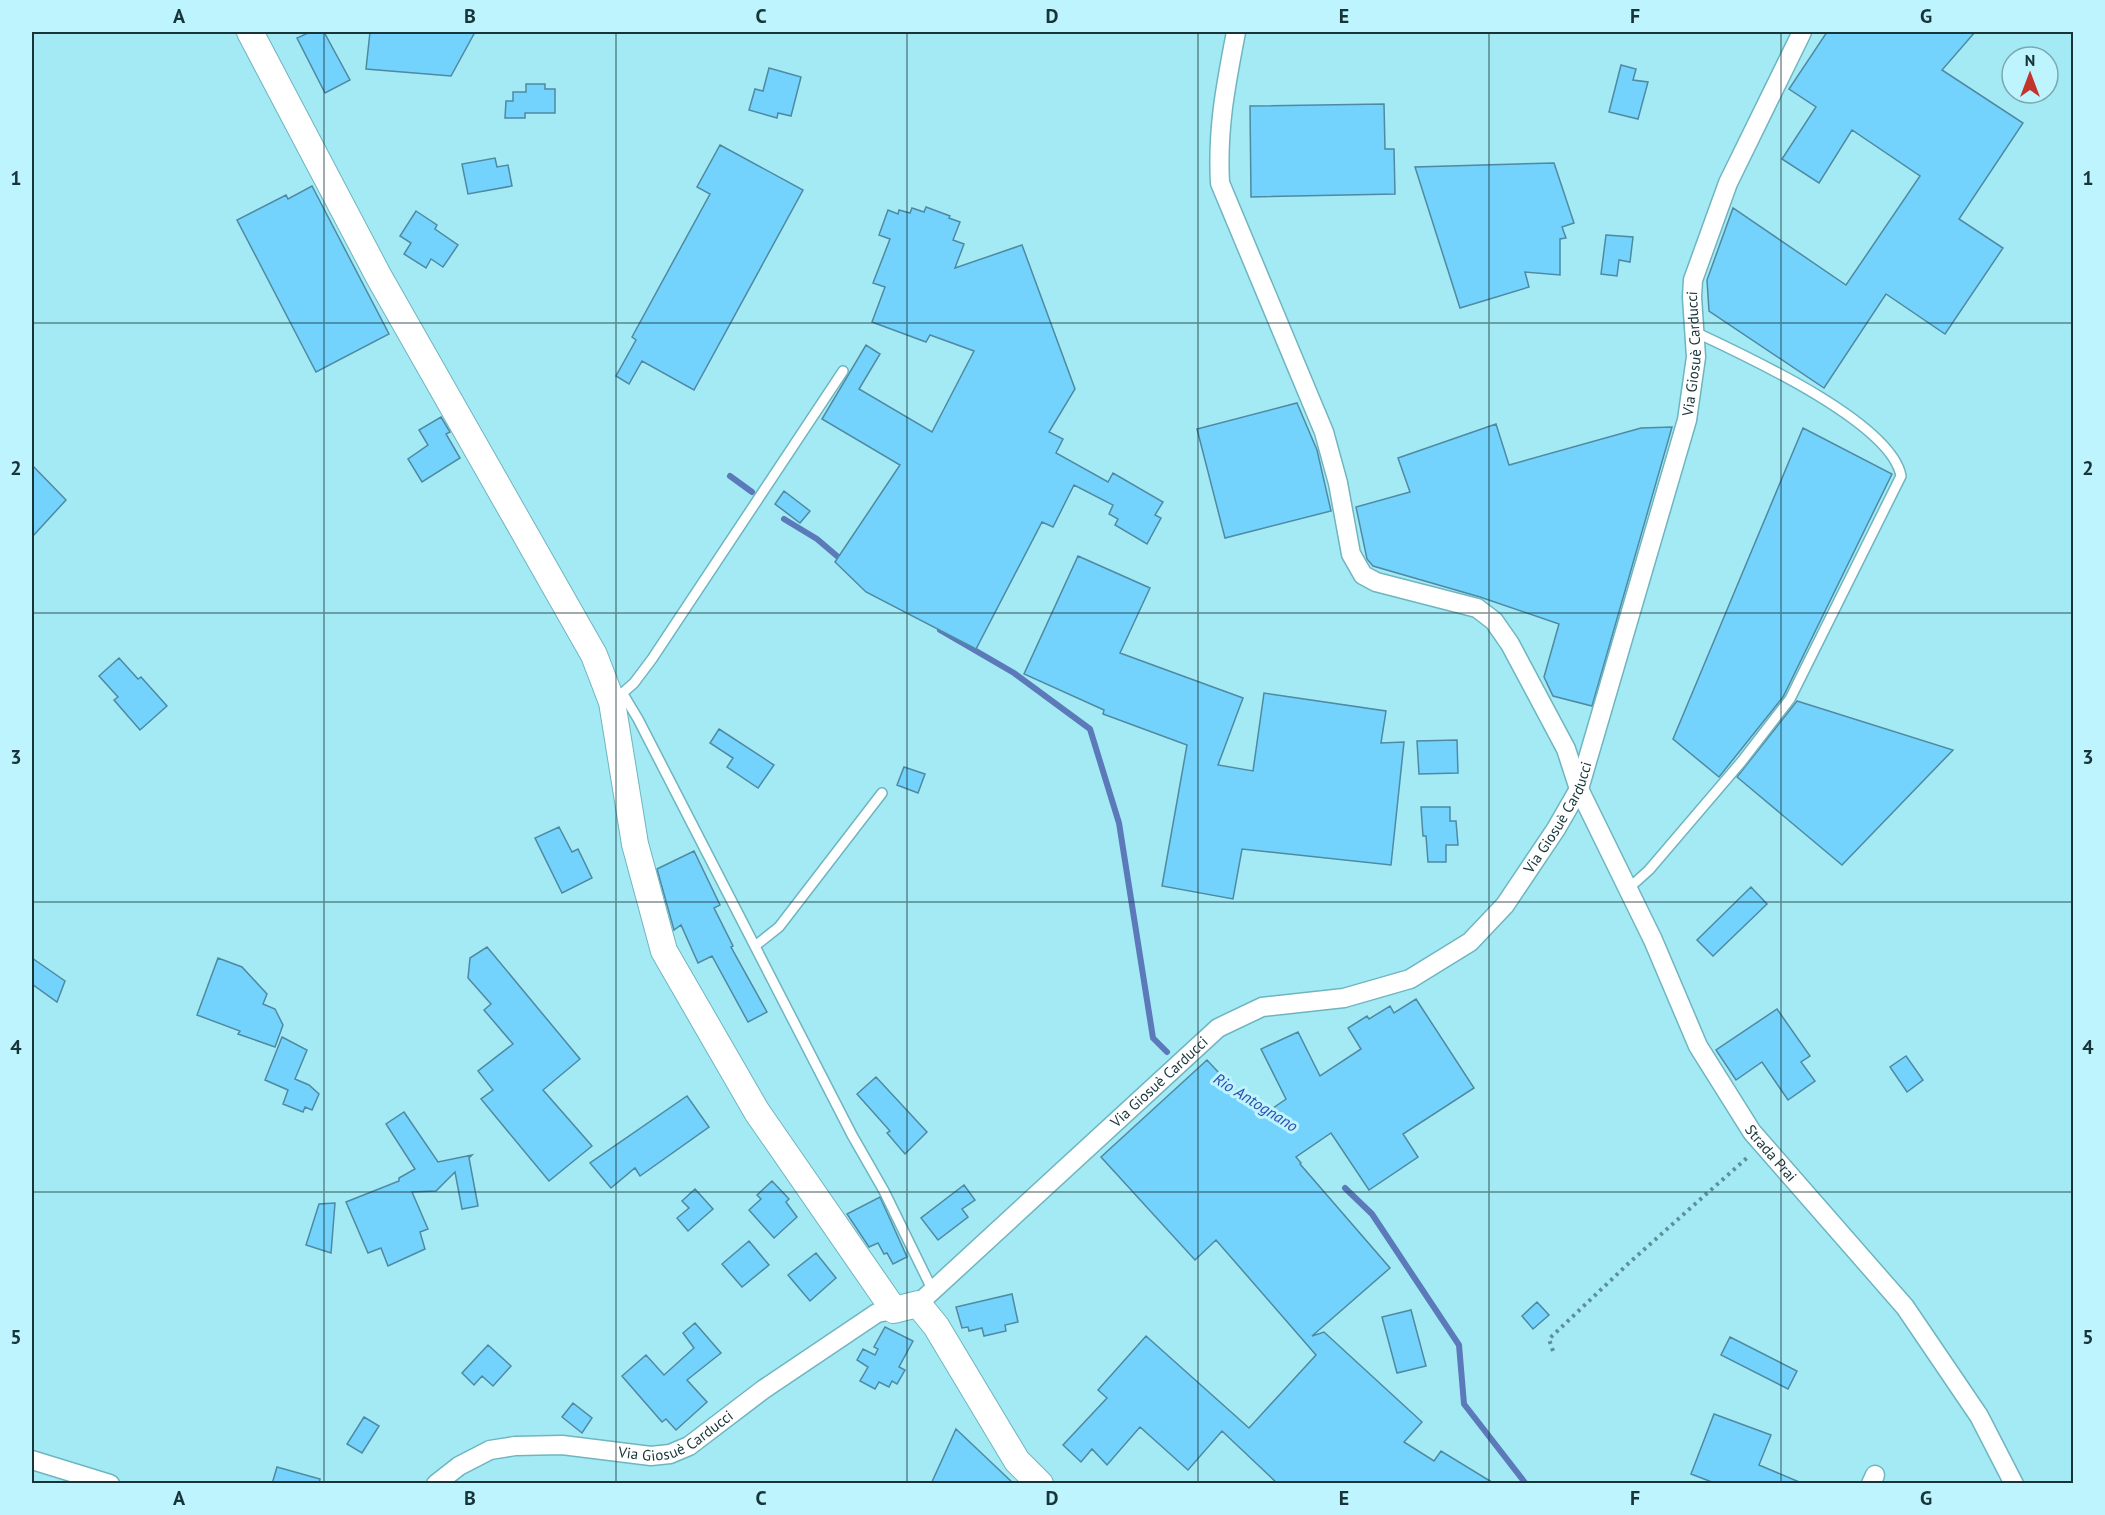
<svg xmlns="http://www.w3.org/2000/svg" width="2105" height="1515" font-family="'PT Sans',sans-serif">
	<style>
		.lines { fill: none; stroke-linecap: round; stroke-linejoin: round }
		.stream { stroke: #5c7ab9; stroke-width: 6 }
		.building { fill: #73d3fc; stroke: #4f89a2; stroke-width: 1.5 }
		.lane-casing { stroke: #6fb5c0; stroke-width: 12 }
		.street-casing { stroke: #6fb5c0; stroke-width: 21 }
		.secondary-casing { stroke: #6fb5c0; stroke-width: 28 }
		.path { stroke: #5d9098; stroke-width: 4; stroke-dasharray: 3 4.5; stroke-linecap: butt }
		.lane { stroke: #fff; stroke-width: 9 }
		.street { stroke: #fff; stroke-width: 18 }
		.secondary { stroke: #fff; stroke-width: 26 }
		.grid { fill: none; stroke: #173539; stroke-width: 1.5; stroke-opacity: 0.55 }
		.labels { text-anchor: middle; stroke-width: 6; stroke-linejoin: round; paint-order: stroke }
		.street-label { font-size: 15px; fill: #173539; stroke: #bdf4fd }
		.water-label { font-size: 16px; font-style: italic; fill: #304ab0; stroke: #bdf4fd }
		.neatline { fill: none; stroke: #173539; stroke-width: 2 }
		.grid-label { font-size: 20px; text-anchor: middle; font-weight: bold; fill: #173539 }
	</style>
	<rect width="100%" height="100%" fill="#a3eaf5"/>
	<g class="lines">
		<!-- stream -->
		<path class="stream" d="M730,476L752,492
			M784,519L817,539L844,562
			M940,630L1014,673L1090,729L1119,823L1153,1038L1167,1052
			M1345,1188L1372,1214L1459,1345L1464,1404L1526,1484"/>
	</g>
	<!-- building -->
	<path class="building" d="M310,32H324L350,80L325,93L297,38Z
		M370,32H475L451,76L366,69Z
		M1827,32H1975L1942,70L2023,123L1959,219L2003,248L1945,334L1886,294L1824,388L1709,311L1707,280L1733,208L1846,285L1920,176L1852,130L1819,183L1782,159L1816,107L1789,89Z
		M1621,65L1636,69L1633,80L1648,82L1638,119L1609,112Z
		M769,68L801,77L791,116L778,113L777,118L749,110L755,89L763,91Z
		M526,84H545V89H555V113H525V118H505L506,101H513V92H526Z
		M1384,104L1385,149H1394L1395,194L1251,197L1250,106Z
		M720,145L803,190L694,390L642,361L629,384L616,376L636,340L632,337L710,194L697,187Z
		M495,158L497,167L508,165L512,186L468,194L462,164Z
		M1554,163L1574,223L1562,227L1566,238L1560,239V275L1525,272L1529,287L1460,308L1415,167Z
		M312,186L389,334L316,372L237,220L286,195L288,199Z
		M926,207L950,216L949,218L960,222L953,240L964,244L955,268L1022,245L1075,389L1049,432L1063,439L1056,453L1108,482L1113,473L1163,502L1155,515L1161,518L1147,544L1115,525L1118,519L1109,514L1113,505L1074,485L1053,527L1042,522L976,649L866,592L835,562L900,465L822,419L866,345L880,354L859,389L932,432L974,351L930,335L926,342L872,322L885,287L873,283L890,239L879,235L888,210L898,214L899,210L910,213L912,208L924,212Z
		M416,211L437,225L435,229L458,245L443,267L431,259L426,268L404,254L411,243L400,236Z
		M1606,235L1633,237L1630,262L1619,260L1617,276L1601,274Z
		M1297,403L1317,450L1331,511L1225,538L1197,429Z
		M441,417L450,432L446,434L460,458L422,482L408,459L428,445L419,430Z
		M1496,424L1509,465L1641,428L1672,427L1592,706L1553,696L1544,677L1559,624L1480,597L1373,566L1367,559L1356,507L1410,492L1398,458Z
		M1803,428L1892,474L1783,697L1719,777L1673,739Z
		M32,465L66,500L32,537Z
		M784,491L810,511L800,523L775,504Z
		M1078,556L1150,588L1120,653L1243,698L1218,765L1253,771L1264,693L1386,711L1381,743L1404,742L1391,865L1242,849L1233,899L1162,886L1187,745L1103,714L1104,710L1024,674Z
		M119,658L138,679L141,677L167,706L140,730L114,700L118,697L99,676Z
		M1797,701L1953,750L1842,865L1737,777Z
		M719,729L774,765L758,788L727,767L733,758L710,743Z
		M1457,740L1458,773L1419,774L1417,741Z
		M904,767L925,774L918,793L897,785Z
		M1421,807H1450V821H1456L1458,845H1446V862H1428L1426,836H1423Z
		M559,827L572,852L578,849L592,878L562,893L535,838Z
		M694,851L720,905L714,908L733,946L731,947L767,1012L748,1022L712,956L698,963L681,925L674,930L657,869Z
		M1751,887L1767,904L1713,956L1697,940Z
		M487,947L580,1059L543,1090L592,1146L549,1181L481,1099L493,1090L478,1071L513,1044L484,1010L491,1004L468,978L470,958Z
		M32,958L65,981L57,1002L32,984Z
		M218,958L242,967L267,994L263,1004L275,1009L283,1025L275,1047L238,1034L240,1031L197,1015Z
		M1416,999L1474,1088L1403,1134L1418,1157L1369,1190L1331,1133L1296,1157L1301,1163L1300,1164L1390,1268L1312,1336L1324,1332L1422,1422L1404,1442L1434,1461L1441,1451L1495,1484H1278L1222,1431L1188,1470L1140,1427L1107,1465L1092,1449L1081,1462L1063,1445L1107,1398L1098,1390L1146,1336L1249,1428L1316,1355L1216,1240L1195,1260L1101,1157L1207,1060L1260,1117L1286,1099L1261,1049L1298,1032L1320,1076L1361,1049L1348,1028L1367,1016L1369,1019L1390,1006L1394,1013Z
		M1777,1009L1810,1056L1801,1062L1815,1081L1788,1100L1762,1062L1736,1080L1716,1050Z
		M282,1037L307,1050L295,1079L309,1085L319,1094L312,1110L305,1107L303,1112L283,1104L288,1090L265,1080Z
		M1906,1056L1923,1080L1907,1092L1890,1067Z
		M876,1077L927,1132L905,1154L887,1133L890,1131L857,1094Z
		M687,1096L709,1127L640,1176L635,1168L611,1188L590,1163Z
		M404,1112L438,1162L472,1155L469,1158L478,1206L462,1209L455,1172L436,1191L412,1192L428,1229L420,1232L425,1249L388,1266L381,1248L368,1253L346,1202L399,1181V1178L415,1169L386,1124Z
		M772,1181L789,1199L786,1202L797,1217L774,1238L749,1210L761,1199L757,1195Z
		M964,1185L975,1200L962,1209L968,1217L938,1240L921,1218Z
		M695,1189L713,1209L688,1231L677,1218L689,1208L682,1201Z
		M880,1197L907,1257L893,1264L887,1253L884,1254L878,1243L869,1247L847,1214Z
		M335,1203L331,1253L306,1245L319,1204Z
		M749,1241L769,1265L742,1287L722,1264Z
		M816,1253L836,1278L810,1301L788,1275Z
		M1012,1294L1018,1322L1005,1325L1006,1331L984,1336L982,1328L969,1331L968,1327L962,1328L956,1307Z
		M1537,1302L1549,1315L1533,1329L1522,1316Z
		M1411,1310L1426,1366L1397,1373L1382,1317Z
		M695,1323L721,1353L687,1380L707,1402L676,1430L666,1419L662,1422L622,1376L646,1355L664,1375L694,1348L683,1333Z
		M885,1327L913,1341L899,1367L905,1370L897,1384L892,1381L889,1387L879,1382L875,1389L860,1381L868,1367L857,1360L863,1349L875,1355L878,1349L874,1347Z
		M1730,1337L1797,1371L1788,1389L1721,1355Z
		M488,1345L511,1366L493,1386L482,1376L474,1385L462,1373Z
		M573,1403L592,1418L582,1433L562,1417Z
		M1714,1414L1771,1435L1759,1465L1804,1484H1717L1691,1474Z
		M364,1417L379,1426L362,1453L347,1444Z
		M956,1429L1014,1484H931Z
		M277,1467L320,1479L319,1484H272Z"/>
	<g class="lines">
		<defs>
			<path id="lane" d="M623,694L638,719L852,1135L884,1191L933,1291
				M618,697L634,683L652,659L843,371
				M1629,888L1649,870L1742,761L1790,699L1901,476C1891,422 1744,355 1695,332
				M755,946L779,927L882,793"/>
			<g id="street">
				<path id="s1" d="M1236,32C1226,84 1217,128 1220,183L1324,432L1338,483L1351,554L1363,575L1376,582L1477,608L1494,621L1510,644L1566,749L1579,789L1653,940L1698,1046L1752,1132L1905,1307L1979,1416L2014,1484"/>
				<path id="s2" d="M918,1304L1218,1028L1262,1007L1344,998L1410,979L1470,942L1505,905L1556,829L1579,789L1687,420L1696,357L1692,297L1693,280L1728,183L1802,32"/>
				<path d="M32,1460L110,1484"/>
				<path id="s3" d="M436,1484L459,1466L490,1450L515,1446L562,1445L651,1456L670,1454L689,1446L764,1389L877,1313L894,1310"/>
				<path d="M1871,1484L1875,1475"/>
			</g>
			<path id="secondary" d="M250,32L379,277L594,655L612,702L635,844L664,951L757,1112L894,1310L918,1304L936,1326L1017,1461L1040,1484"/>
		</defs>
		<!-- lane casing -->
		<use href="#lane" class="lane-casing"/>
		<!-- street casing -->
		<use href="#street" class="street-casing"/>
		<!-- secondary casing -->
		<use href="#secondary" class="secondary-casing"/>
		<!-- path -->
		<path class="path" d="M1553,1351L1549,1339L1629,1263L1749,1156"/>
		<!-- lane -->
		<use href="#lane" class="lane"/>
		<!-- street -->
		<use href="#street" class="street"/>
		<!-- secondary -->
		<use href="#secondary" class="secondary"/>
	</g>
	<!-- grid -->
	<path class="grid" d="M324,32V1484M616,32V1484M907,32V1484M1198,32V1484M1489,32V1484M1781,32V1484M32,323H2074M32,613H2074M32,902H2074M32,1192H2074"/>
	<g class="labels">
		<!-- street labels -->
		<g class="street-label">
			<text dy="5" stroke="none"><textPath href="#s2" startOffset="1318">Via Giosuè Carducci</textPath></text>
			<text dy="5" stroke="none"><textPath href="#s2" startOffset="832">Via Giosuè Carducci</textPath></text>
			<text dy="5" stroke="none"><textPath href="#s2" startOffset="328">Via Giosuè Carducci</textPath></text>
			<text dy="5" stroke="none"><textPath href="#s1" startOffset="1314">Strada Prai</textPath></text>
			<text dy="5" stroke="none"><textPath href="#s3" startOffset="256">Via Giosuè Carducci</textPath></text>
		</g>
		<!-- water labels -->
		<g class="water-label">
			<text transform="translate(1256 1102) rotate(32)" y="6">Rio Antognano</text>
		</g>
	</g>
	<!-- border -->
	<rect width="2105" height="1515" fill="none" stroke="#bdf4fd" stroke-width="66"/>
	<!-- north arrow -->
	<g transform="translate(2030 75)"><circle r="28" fill="#bdf4fd" stroke="#7ba8af" stroke-width="1.5"/>
	<path d="M0-4.5L10 22L0 15L-10 22Z" fill="#c2342c"/>
	<text y="-9" font-size="16" font-weight="bold" text-anchor="middle" fill="#173539">N</text>
	</g>
	<rect x="33" y="33" width="2039" height="1449" class="neatline"/>
	<g class="grid-label">
		<text x="179" y="23">A</text>
		<text x="470" y="23">B</text>
		<text x="761" y="23">C</text>
		<text x="1052" y="23">D</text>
		<text x="1344" y="23">E</text>
		<text x="1635" y="23">F</text>
		<text x="1926" y="23">G</text>
		<text x="16" y="185">1</text>
		<text x="2088" y="185">1</text>
		<text x="16" y="475">2</text>
		<text x="2088" y="475">2</text>
		<text x="16" y="764">3</text>
		<text x="2088" y="764">3</text>
		<text x="16" y="1054">4</text>
		<text x="2088" y="1054">4</text>
		<text x="16" y="1344">5</text>
		<text x="2088" y="1344">5</text>
		<text x="179" y="1505">A</text>
		<text x="470" y="1505">B</text>
		<text x="761" y="1505">C</text>
		<text x="1052" y="1505">D</text>
		<text x="1344" y="1505">E</text>
		<text x="1635" y="1505">F</text>
		<text x="1926" y="1505">G</text>
	</g>
</svg>
